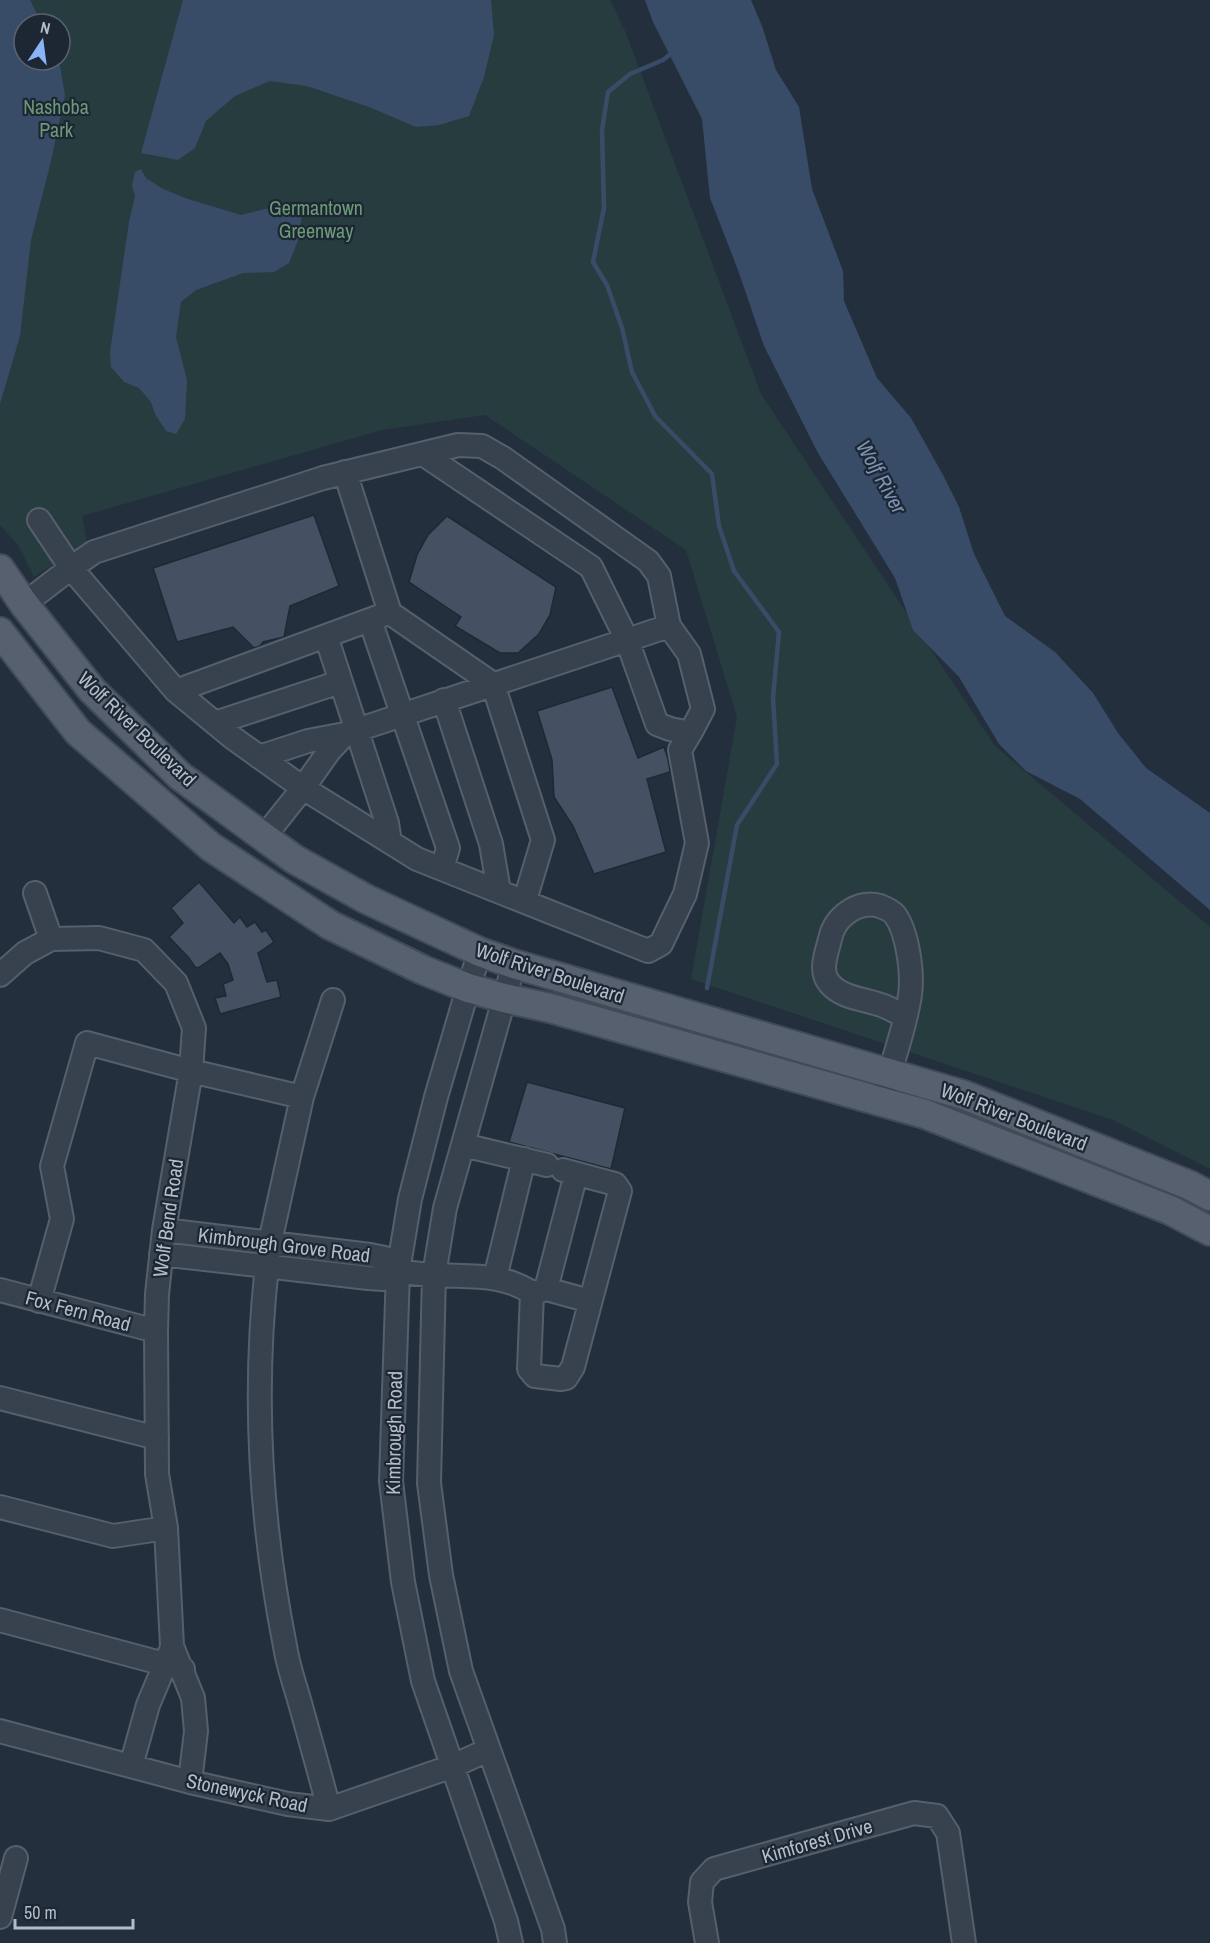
<svg xmlns="http://www.w3.org/2000/svg" width="1210" height="1943" font-family="'Archivo Narrow',sans-serif">
	<style>
		.green { fill: #263c3f; fill-rule: evenodd }
		.water { fill: #394c67 }
		.lines { fill: none; stroke-linecap: round; stroke-linejoin: round }
		.stream { stroke: #394c67; stroke-width: 4.5 }
		.building { fill: #455162; stroke: #1f2835; stroke-width: 1.5 }
		.minor-casing { stroke: #565f6c; stroke-width: 26 }
		.major-casing { stroke: #414a57; stroke-width: 32 }
		.minor { stroke: #38414e; stroke-width: 22 }
		.major { stroke: #56606e; stroke-width: 28 }
		.labels { text-anchor: middle; stroke-width: 4.5; stroke-linejoin: round; paint-order: stroke }
		.park-label { font-size: 20px; fill: #6b9a76; stroke: #1d2633 }
		.street-label { font-size: 20px; fill: #b4bcc9; stroke: #1d2633 }
		.water-label { font-size: 21px; font-style: italic; fill: #7c92b1; stroke: #1d2633 }
	</style>
	<rect width="100%" height="100%" fill="#242f3e"/>
	<!-- green -->
	<path class="green" d="M0,0H610L626,33L761,394L995,746L1210,927V1169L1113,1120L691,979L737,717L686,550L485,415L382,430L82,516L87,542L34,577L18,545L0,525ZM24,24H60V60H24Z"/>
	<!-- water -->
	<path class="water" d="M0,0H30L42,24H24V60H59L65,96L50,165L31,240L20,336L0,404Z
		M183,0H491L494,35L484,77L469,116L439,125L416,127L369,107L307,86L270,81L235,96L206,121L195,148L178,160L141,153Z
		M645,0H751L762,26L776,70L799,107L812,189L843,271L844,301L877,378L911,418L943,475L959,507L974,554L1005,616L1055,652L1093,693L1118,733L1146,768L1210,813V910L1080,799L1026,771L999,744L959,677L913,630L895,578L818,453L764,346L738,270L710,198L702,119L653,22Z
		M141,169L146,178L163,189L188,199L241,215L269,208L298,205L302,214L299,238L289,263L274,272L243,273L196,290L181,302L176,337L187,380L185,419L176,434L166,431L155,414L151,402L139,388L124,382L111,367L110,352L129,222L135,196L132,186L135,172Z"/>
	<g class="lines">
		<!-- stream -->
		<path class="stream" d="M672,53L663,60L630,74L608,92L602,130L604,208L593,262L607,285L622,328L632,372L655,416L712,474L719,526L734,571L779,632L773,698L777,764L737,825L707,988"/>
	</g>
	<!-- building -->
	<path class="building" d="M314,515L339,586L290,606L284,637L263,642L260,646L254,648L233,627L177,642L153,568Z
		M447,516L556,587L550,615L539,634L518,653H500L455,626L461,617L409,582L417,555L428,535Z
		M612,687L638,758L664,747L668,759L670,772L647,779L666,852L594,874L573,826L554,797L552,760L537,711Z
		M199,882L234,923L240,917L247,927L255,922L262,932L266,930L274,942L258,953L267,982L277,980L281,997L220,1014L215,998L226,996L223,984L233,980L228,964L220,953L198,968L195,967L189,958L169,937L183,923L171,908Z
		M527,1082L625,1108L611,1169L509,1142Z"/>
	<g class="lines">
		<defs>
			<path id="minor" d="M423,454L591,567L627,640L657,724L670,729L690,733
				M345,472L390,613L493,684L543,840L525,900
				M39,520L71,568L176,691L233,738L303,788L417,859L648,951L661,944L685,894L697,843L680,750L692,730L703,709L689,654L669,626L345,734L330,750L303,788L264,837
				M24,604L71,568L94,552L323,478L458,445L482,446L503,458L648,561L659,576L669,626
				M370,620L448,848L442,869
				M326,636L387,823L390,842
				M176,691L383,615
				M444,700L491,844L499,891
				M215,723L340,682
				M259,757L308,741L345,734
				M35,893L51,939L99,938L144,950L176,983L194,1028L191,1071L164,1230L157,1294L156,1331L157,1474L166,1528L172,1646L193,1698L196,1731L190,1782
				M480,952L468,988L436,1097L410,1199L398,1271L391,1481L403,1582L423,1681L506,1921L511,1943
				M514,964L445,1208L434,1275L429,1483L441,1575L461,1671L553,1929L555,1943
				M0,975L25,953L51,939
				M882,1102C890,1067 905,1030 910,995C913,974 908,933 895,915C892,911 885,908 880,906C860,900 839,914 832,932C830,938 829,944 827,950C824,962 821,974 830,984C843,999 867,999 884,1006C891,1009 898,1013 905,1016
				M463,1145L547,1165
				M161,1254L368,1278L383,1279L398,1271L385,1258L370,1255L164,1230
				M398,1271C411,1273 423,1275 436,1275C470,1277 503,1273 532,1293L529,1369L535,1376L561,1379L566,1378L573,1367L620,1191L615,1184L563,1170
				M495,1278L524,1159
				M546,1289L576,1174
				M0,1290L156,1331
				M534,1293L546,1289L590,1301
				M39,1301L62,1219L52,1166L87,1043L191,1071L302,1097
				M0,1398L157,1438
				M0,1507L113,1536L166,1528
				M0,1620L183,1669
				M0,1731L190,1782L288,1804L329,1809L453,1766L488,1750
				M131,1766L148,1705L171,1650
				M329,1809C320,1774 310,1739 300,1703C295,1685 288,1666 285,1646C259,1515 252,1376 270,1242L302,1097L333,1000
				M0,1917L16,1858
				M707,1943L700,1902L702,1882L714,1869L914,1813L937,1816L948,1833L964,1943"/>
			<path id="major" d="M0,569L24,604L92,690L180,776L294,859L366,899L480,952L514,964L964,1095L1189,1185L1210,1196
				M0,632L78,732L211,847L330,925L423,970L468,988L504,998L550,1008L925,1114L1170,1210L1210,1231"/>
		</defs>
		<!-- minor casing -->
		<use href="#minor" class="minor-casing"/>
		<!-- major casing -->
		<use href="#major" class="major-casing"/>
		<!-- minor -->
		<use href="#minor" class="minor"/>
		<!-- major -->
		<use href="#major" class="major"/>
	</g>
	<g class="labels">
		<!-- park labels -->
		<g class="park-label">
			<text x="56" y="114">Nashoba<tspan x="56" dy="23">Park</tspan></text>
			<text x="316" y="215">Germantown<tspan x="316" dy="23">Greenway</tspan></text>
		</g>
		<!-- street labels -->
		<g class="street-label">
			<text transform="translate(137 729) rotate(44)" y="7">Wolf River Boulevard</text>
			<text transform="translate(550 973) rotate(18)" y="7">Wolf River Boulevard</text>
			<text transform="translate(1014 1117) rotate(21)" y="7">Wolf River Boulevard</text>
			<text transform="translate(168 1218) rotate(-82)" y="7">Wolf Bend Road</text>
			<text transform="translate(284 1245) rotate(7)" y="7">Kimbrough Grove Road</text>
			<text transform="translate(78 1311) rotate(15)" y="7">Fox Fern Road</text>
			<text transform="translate(394 1433) rotate(-89)" y="7">Kimbrough Road</text>
			<text transform="translate(247 1793) rotate(12)" y="7">Stonewyck Road</text>
			<text transform="translate(817 1841) rotate(-16)" y="7">Kimforest Drive</text>
		</g>
		<!-- water labels -->
		<g class="water-label">
			<text transform="translate(881 477) rotate(61)" y="7">Wolf River</text>
		</g>
	</g>
	<!-- north arrow -->
	<g transform="translate(42 42) rotate(13)"><circle r="28" fill="#1d2633" stroke="#59626f" stroke-width="1.5"/>
	<path d="M0-4.5L10 22L0 15L-10 22Z" fill="#8ab4f8"/>
	<text y="-9" font-size="16" font-weight="bold" text-anchor="middle" fill="#b4bcc9">N</text>
	</g>
	<!-- scale -->
	<path d="M15 1919v9h118v-9" fill="none" stroke="#b4bcc9" stroke-width="3"/>
	<text x="24" y="1919" font-size="18" fill="#b4bcc9" stroke="#1d2633" stroke-width="4.5" paint-order="stroke">50 m</text>
</svg>
